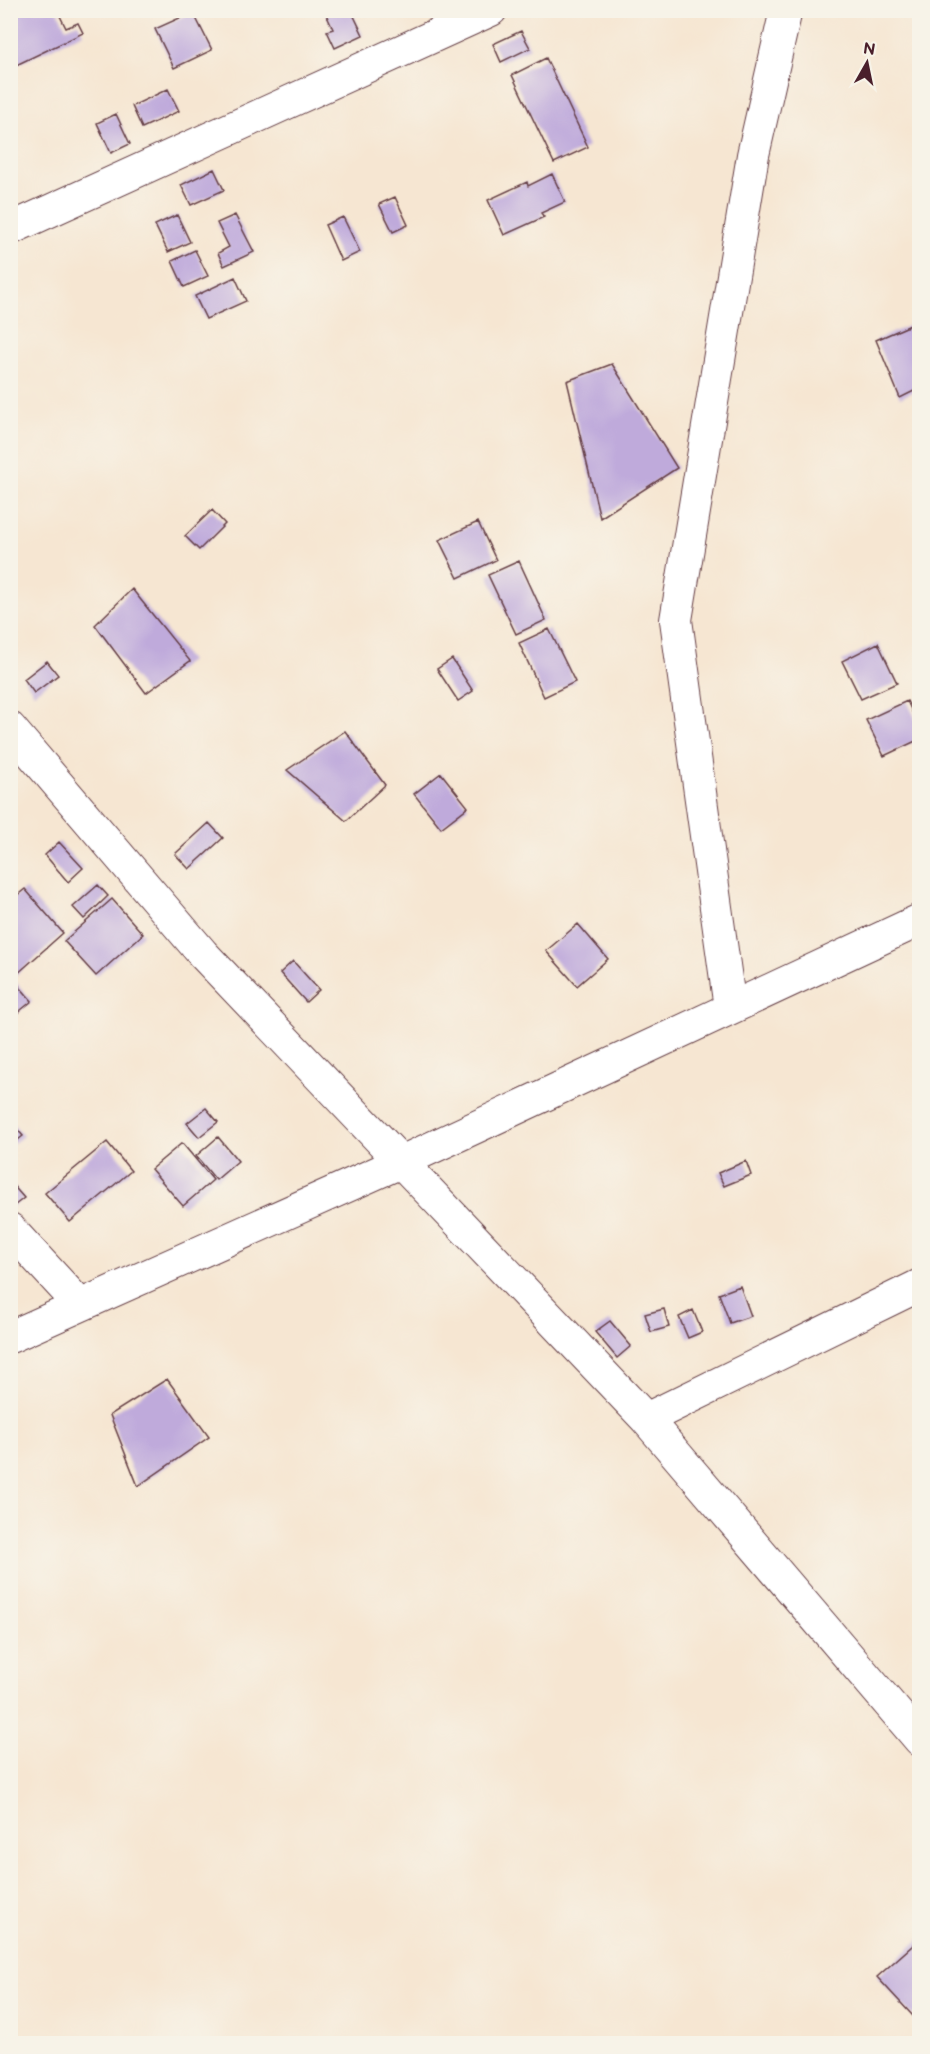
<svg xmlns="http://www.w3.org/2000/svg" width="930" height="2054" font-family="'Balsamiq Sans',sans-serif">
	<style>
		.building { fill: #bfaadb }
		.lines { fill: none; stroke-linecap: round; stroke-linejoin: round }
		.street-casing { stroke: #643d44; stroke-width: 34 }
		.street { stroke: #fff; stroke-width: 32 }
	</style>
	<rect width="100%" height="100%" fill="#f7f3e8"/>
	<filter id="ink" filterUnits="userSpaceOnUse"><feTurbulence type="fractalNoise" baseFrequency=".0167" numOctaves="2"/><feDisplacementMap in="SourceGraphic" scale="12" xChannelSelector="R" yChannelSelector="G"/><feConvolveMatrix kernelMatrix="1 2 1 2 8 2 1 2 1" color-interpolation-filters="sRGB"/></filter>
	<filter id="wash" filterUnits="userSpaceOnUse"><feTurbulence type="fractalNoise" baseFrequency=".008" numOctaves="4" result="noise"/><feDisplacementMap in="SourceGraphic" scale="24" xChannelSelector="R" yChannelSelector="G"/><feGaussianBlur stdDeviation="1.35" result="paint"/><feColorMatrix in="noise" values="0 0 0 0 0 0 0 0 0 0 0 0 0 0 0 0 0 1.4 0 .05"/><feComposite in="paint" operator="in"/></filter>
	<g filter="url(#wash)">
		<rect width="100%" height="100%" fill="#f6e6d2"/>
		<g id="blocks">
			<!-- building -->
			<path class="building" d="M19,10H57L66,28L78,23L83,33L10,68V14Z
				M328,10H351L363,35L335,48L327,31L333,29L325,12Z
				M193,12L212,50L174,68L155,29Z
				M521,31L530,48L501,62L493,44Z
				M546,58L588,147L554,163L512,75Z
				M168,89L179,111L142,128L132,106Z
				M116,114L130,144L111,153L97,123Z
				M214,169L224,190L191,205L181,185Z
				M552,174L565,202L541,213L544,217L504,235L488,200L527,182L528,186Z
				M395,197L408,225L393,232L379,204Z
				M177,215L190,242L168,252L155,225Z
				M235,215L254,252L224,266L218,253L229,247L217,223Z
				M343,217L360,252L341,261L325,225Z
				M195,250L208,276L184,287L172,261Z
				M235,277L246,301L206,319L195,296Z
				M920,321V388L900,398L876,340Z
				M612,364L677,468L600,518L567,381Z
				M212,510L225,524L199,550L185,536Z
				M478,522L496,560L458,578L439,540Z
				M519,561L546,620L516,634L488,575Z
				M132,589L190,661L146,693L95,625Z
				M549,629L575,682L544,697L519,643Z
				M878,643L897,683L861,699L842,661Z
				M452,659L473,691L458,701L437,669Z
				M47,661L58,675L34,693L24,679Z
				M907,701L920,728V739L884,756L866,720Z
				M345,731L385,785L346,821L287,770Z
				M441,773L468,807L441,828L414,794Z
				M209,823L223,838L189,869L175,854Z
				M59,842L83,868L68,882L45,855Z
				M98,885L108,896L84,919L73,907Z
				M25,889L63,933L16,975L10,969V901Z
				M112,899L143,934L96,976L64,941Z
				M578,924L608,959L577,986L546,951Z
				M293,961L319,990L306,1002L280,973Z
				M13,979L32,1001L10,1019V982Z
				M206,1108L218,1122L199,1137L187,1123Z
				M10,1121L23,1136L10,1146Z
				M218,1137L238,1161L216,1180L196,1156Z
				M107,1142L131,1171L70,1222L45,1193Z
				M182,1143L213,1180L183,1206L151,1169Z
				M746,1161L751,1175L724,1186L718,1173Z
				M10,1182L24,1198L10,1209Z
				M740,1286L751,1316L730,1323L719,1294Z
				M664,1309L669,1327L651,1332L645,1314Z
				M693,1310L702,1332L688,1338L679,1317Z
				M610,1321L631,1346L617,1358L595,1332Z
				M167,1379L209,1437L138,1486L110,1415Z
				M920,1939V2010L913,2016L877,1977Z"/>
		</g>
	</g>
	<g filter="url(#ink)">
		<use href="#blocks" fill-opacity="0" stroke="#643d44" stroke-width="1.5"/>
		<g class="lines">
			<defs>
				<path id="street" d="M10,229L491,10
					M10,728L203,954L646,1419L920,1740
					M730,1008L676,620L753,155L786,10
					M10,1229L80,1305
					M10,1337L401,1162L920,920
					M646,1419L920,1285"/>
			</defs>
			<!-- street casing -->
			<use href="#street" class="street-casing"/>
			<!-- street -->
			<use href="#street" class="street"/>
		</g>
	</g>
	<!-- margin -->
	<rect width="930" height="2054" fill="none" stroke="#f7f3e8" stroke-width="36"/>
	<!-- north arrow -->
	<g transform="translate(867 63) rotate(9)" stroke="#f7f3e8" stroke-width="4.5" paint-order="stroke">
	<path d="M0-4.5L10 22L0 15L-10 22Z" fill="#4a1f2b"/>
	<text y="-9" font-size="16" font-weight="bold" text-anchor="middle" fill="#4a1f2b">N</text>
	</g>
</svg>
